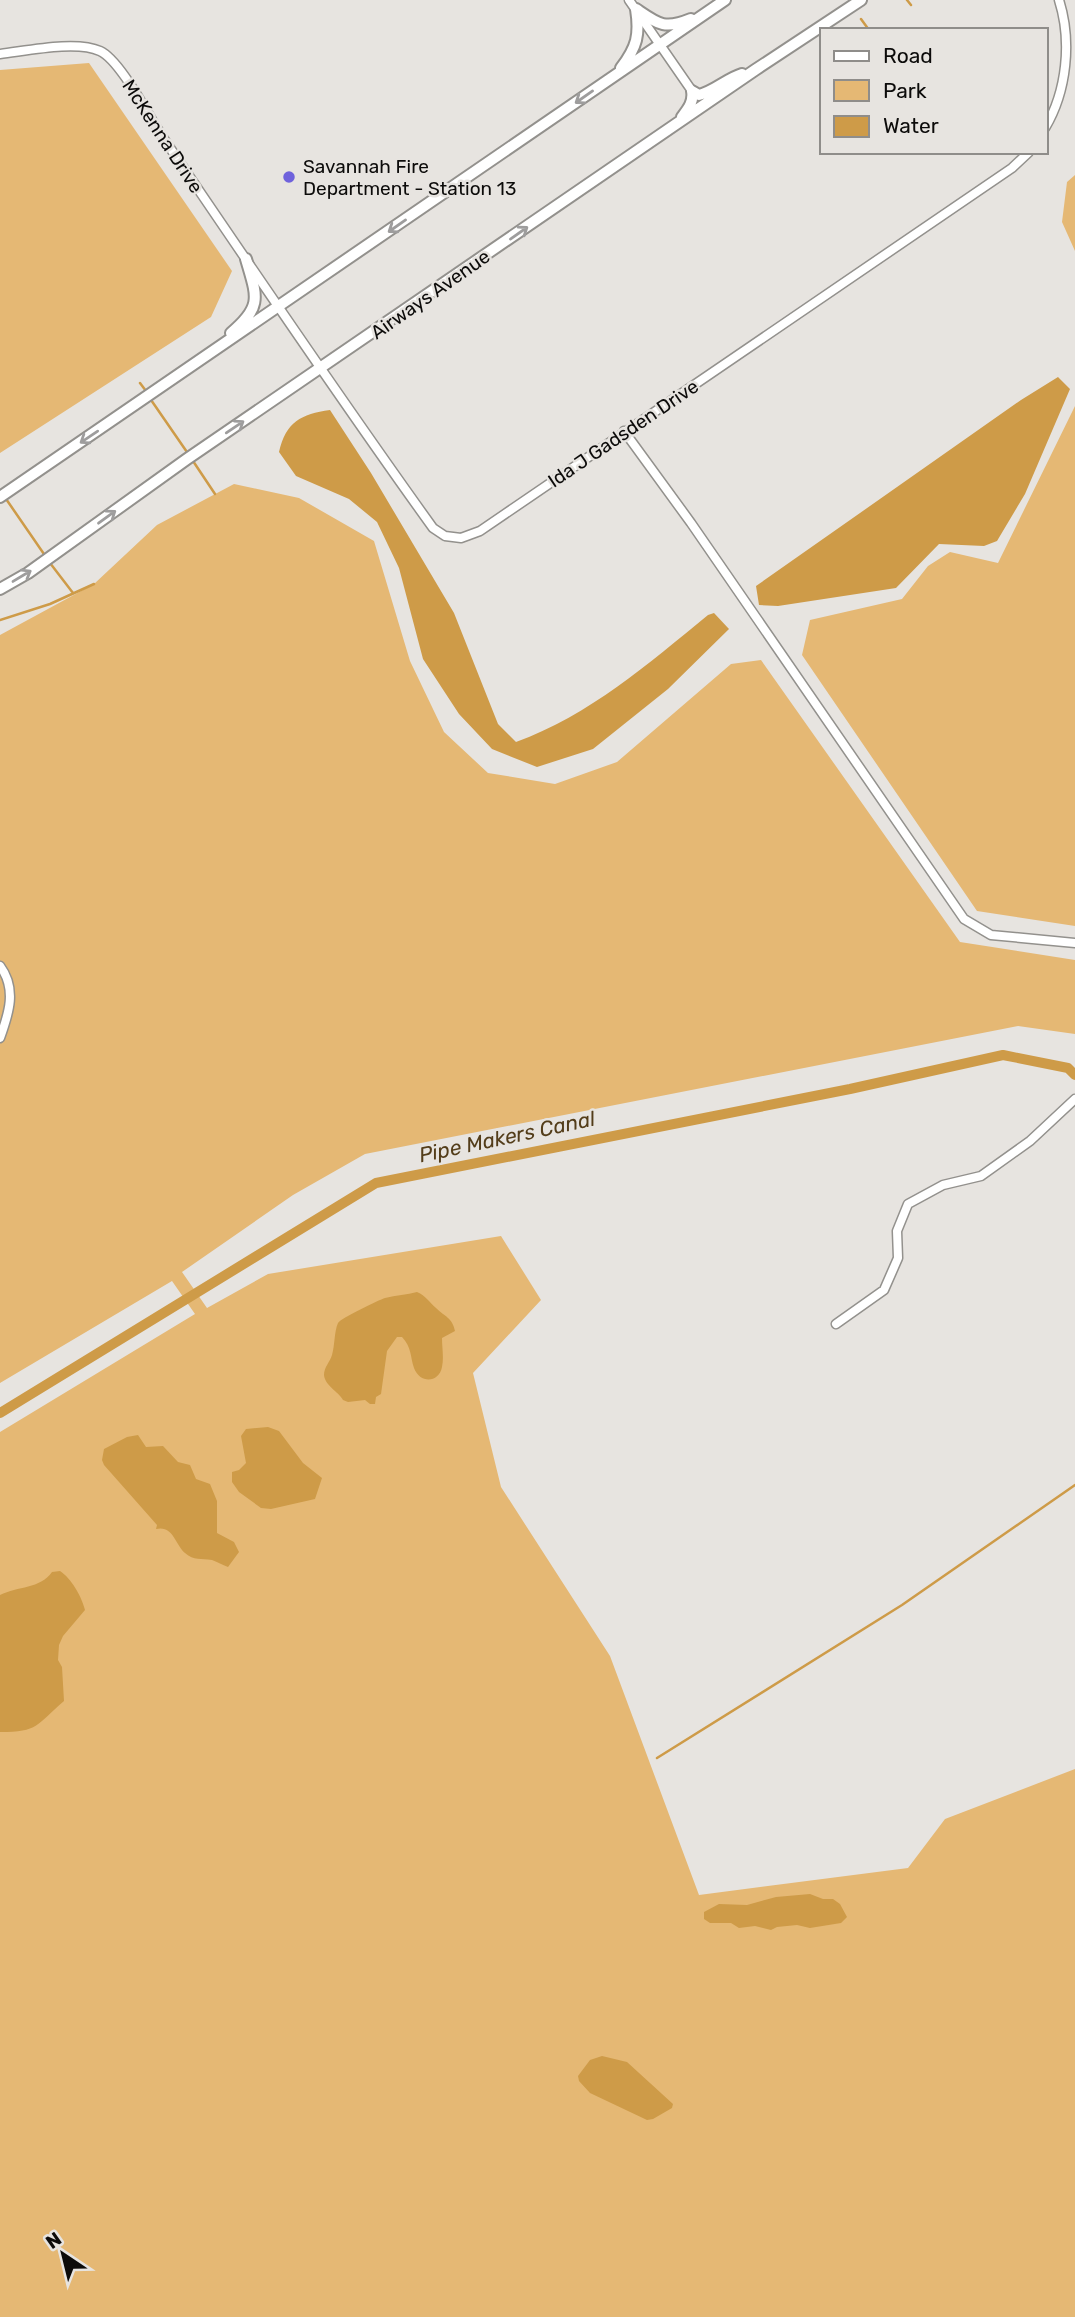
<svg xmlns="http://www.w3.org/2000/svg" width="1075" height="2317" font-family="Rubik,sans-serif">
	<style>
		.green { fill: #e5b874 }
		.water { fill: #ce9b48 }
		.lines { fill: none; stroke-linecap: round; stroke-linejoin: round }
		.stream { stroke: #ce9b48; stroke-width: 2.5 }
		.canal { stroke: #ce9b48; stroke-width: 10 }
		.minor-casing { stroke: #93918d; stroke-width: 11 }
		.secondary-casing { stroke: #93918d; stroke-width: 14 }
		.minor { stroke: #fff; stroke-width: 8 }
		.secondary { stroke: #fff; stroke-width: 10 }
		.oneway { stroke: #9e9d9d }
		.poi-dot { fill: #6f62dc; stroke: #e7e4e0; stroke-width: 2.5 }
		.labels { text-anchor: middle; stroke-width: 5; stroke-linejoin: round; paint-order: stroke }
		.street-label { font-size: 19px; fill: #0c0b0a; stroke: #e7e4e0 }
		.poi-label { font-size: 19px; fill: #0c0b0a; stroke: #e7e4e0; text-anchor: start }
		.water-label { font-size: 21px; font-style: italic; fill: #533d1a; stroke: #e7e4e0 }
	</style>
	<rect width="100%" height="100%" fill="#e7e4e0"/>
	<!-- green -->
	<path class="green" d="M89,63L232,271L211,317L0,453V70Z
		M1075,175V251L1062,222L1067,182Z
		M1075,406V926L977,911L802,655L810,620L902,599L928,566L950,552L998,563Z
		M234,484L299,498L374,541L410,661L444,732L488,773L555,784L617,762L731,664L761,660L960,942L1075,960V1034L1018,1026L365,1154L293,1195L182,1272L207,1308L268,1274L501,1236L541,1300L473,1373L501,1487L610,1656L699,1895L908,1868L945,1819L1075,1769V2317H0V1432L195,1314L172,1281L0,1383V635L94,584L157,525Z"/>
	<!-- water -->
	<path class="water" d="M1058,377L1070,389L1025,494L997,541L984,546L939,544L896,588L778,606L759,605L756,586L1021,400Z
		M330,410L371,473L454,613L498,724L516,742C590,715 648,664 708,615L714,613L729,629L668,689L593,749L537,767L492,749L459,714L423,659L399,568L377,522L349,499L296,476L279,452C286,422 301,414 330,410Z
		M417,1292C426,1296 429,1302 436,1308C445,1317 452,1317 455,1331L442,1338C442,1347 444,1358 442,1367C439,1383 420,1384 414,1368C410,1356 412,1348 402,1337H397L387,1351L381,1394L376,1397L375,1404H370L365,1400L348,1402L343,1400C338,1391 325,1386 324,1375C324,1367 330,1362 332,1355C335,1345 334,1332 338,1323C341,1318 379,1300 385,1298C396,1295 407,1295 417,1292Z
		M268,1427L279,1431L303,1463L322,1478L315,1499L271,1509L261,1508L239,1492L232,1482V1472L239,1470L246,1463L241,1436L246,1429Z
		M138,1435L146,1447L163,1446L178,1462L190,1465L196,1479L210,1484L217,1501V1533L234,1542L239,1552L228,1567C222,1565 218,1562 212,1560C201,1558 194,1561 185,1553C175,1544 173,1525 156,1529L157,1525L104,1465L102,1460L104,1449L127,1437Z
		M60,1571C71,1578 82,1597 85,1610L63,1636L59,1645L58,1660L62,1667L64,1701C36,1725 39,1732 0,1732V1595C18,1586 40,1589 52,1572Z
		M810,1894L823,1899H833L840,1904L847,1917L841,1923L810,1928L797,1925L777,1927L771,1930L755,1926L739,1928L731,1923H710L704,1919V1912L719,1904L747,1905L776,1897Z
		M602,2056L627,2062L673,2104L672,2108L653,2119L647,2120L590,2093L579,2081L578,2076L590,2060Z"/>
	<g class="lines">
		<!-- stream -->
		<path class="stream" d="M907,0L911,5
			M861,19L869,30
			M140,383L146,391
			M149,397L189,455
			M193,461L215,494
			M4,496L46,557
			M50,563L73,593
			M0,620L50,604L94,584
			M657,1758L902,1605L1075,1485"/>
		<!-- canal -->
		<path class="canal" d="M0,1413L376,1183L850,1089L1003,1055L1068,1068L1075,1075"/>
		<defs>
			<path id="minor" d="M629,0L692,91
				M0,54C26,51 76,40 100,51C120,60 148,115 162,136C251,267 340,399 433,528L445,536L461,538L480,531L1012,168L1029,152
				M1045,128C1067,91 1072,41 1059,0
				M624,431L691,523L964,919L991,935L1075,943
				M0,966C17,989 9,1013 0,1038
				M836,1324L884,1290L898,1258L897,1231L908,1204L943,1185L981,1176L1030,1141L1075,1099"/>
			<path id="secondary" d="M636,9C658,24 664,30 691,19
				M621,68C637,47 640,35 636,9
				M682,117C688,109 694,102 692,91L699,95C715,91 726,79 742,74
				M231,333C263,306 257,297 246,259
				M0,497L725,0
				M0,589L28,573L187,459L755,70L861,0"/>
		</defs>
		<!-- minor casing -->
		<use href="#minor" class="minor-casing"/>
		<!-- secondary casing -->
		<use href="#secondary" class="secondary-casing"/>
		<!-- minor -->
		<use href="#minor" class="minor"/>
		<!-- secondary -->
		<use href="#secondary" class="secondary"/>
	</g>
	<!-- one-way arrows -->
	<defs><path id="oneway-shaft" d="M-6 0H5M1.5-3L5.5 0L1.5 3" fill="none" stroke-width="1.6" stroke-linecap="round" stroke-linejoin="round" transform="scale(1.75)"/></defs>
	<g class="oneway">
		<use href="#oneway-shaft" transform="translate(584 97) rotate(145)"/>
		<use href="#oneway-shaft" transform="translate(397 226) rotate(145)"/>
		<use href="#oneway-shaft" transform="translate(519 233) rotate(-35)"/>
		<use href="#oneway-shaft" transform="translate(235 427) rotate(-34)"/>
		<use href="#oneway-shaft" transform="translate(89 437) rotate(146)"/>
		<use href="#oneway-shaft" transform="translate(107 517) rotate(-36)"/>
		<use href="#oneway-shaft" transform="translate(22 576) rotate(-31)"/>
	</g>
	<!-- markers -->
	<circle class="poi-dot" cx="289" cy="177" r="7"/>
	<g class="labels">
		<!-- street labels -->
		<g class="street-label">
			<text transform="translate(163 136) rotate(57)" y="7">McKenna Drive</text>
			<text transform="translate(430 294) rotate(-35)" y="7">Airways Avenue</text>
			<text transform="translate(623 433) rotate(-34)" y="7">Ida J Gadsden Drive</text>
		</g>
		<!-- poi labels -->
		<g class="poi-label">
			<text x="303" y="173">Savannah Fire<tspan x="303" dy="22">Department - Station 13</tspan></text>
		</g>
		<!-- water labels -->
		<g class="water-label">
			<text transform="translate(507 1137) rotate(-12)" y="7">Pipe Makers Canal</text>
		</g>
	</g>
	<!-- legend -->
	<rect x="820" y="28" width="228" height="126" fill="#e7e4e0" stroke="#8f8d8a" stroke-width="2"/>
	<rect x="834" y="51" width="35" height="10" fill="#ffffff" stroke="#8f8d8a" stroke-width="2"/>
	<text x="883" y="63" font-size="21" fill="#0c0b0a">Road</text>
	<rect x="834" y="80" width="35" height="21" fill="#e5b874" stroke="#8f8d8a" stroke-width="2"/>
	<text x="883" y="98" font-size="21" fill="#0c0b0a">Park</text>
	<rect x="834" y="116" width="35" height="21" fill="#ce9b48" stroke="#8f8d8a" stroke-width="2"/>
	<text x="883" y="133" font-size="21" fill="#0c0b0a">Water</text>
	<!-- north arrow -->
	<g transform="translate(63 2254) rotate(325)" stroke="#e7e4e0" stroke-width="5" paint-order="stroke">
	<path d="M0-5L12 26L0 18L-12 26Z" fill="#0c0b0a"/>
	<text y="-10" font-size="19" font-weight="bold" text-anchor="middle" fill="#0c0b0a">N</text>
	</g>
</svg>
